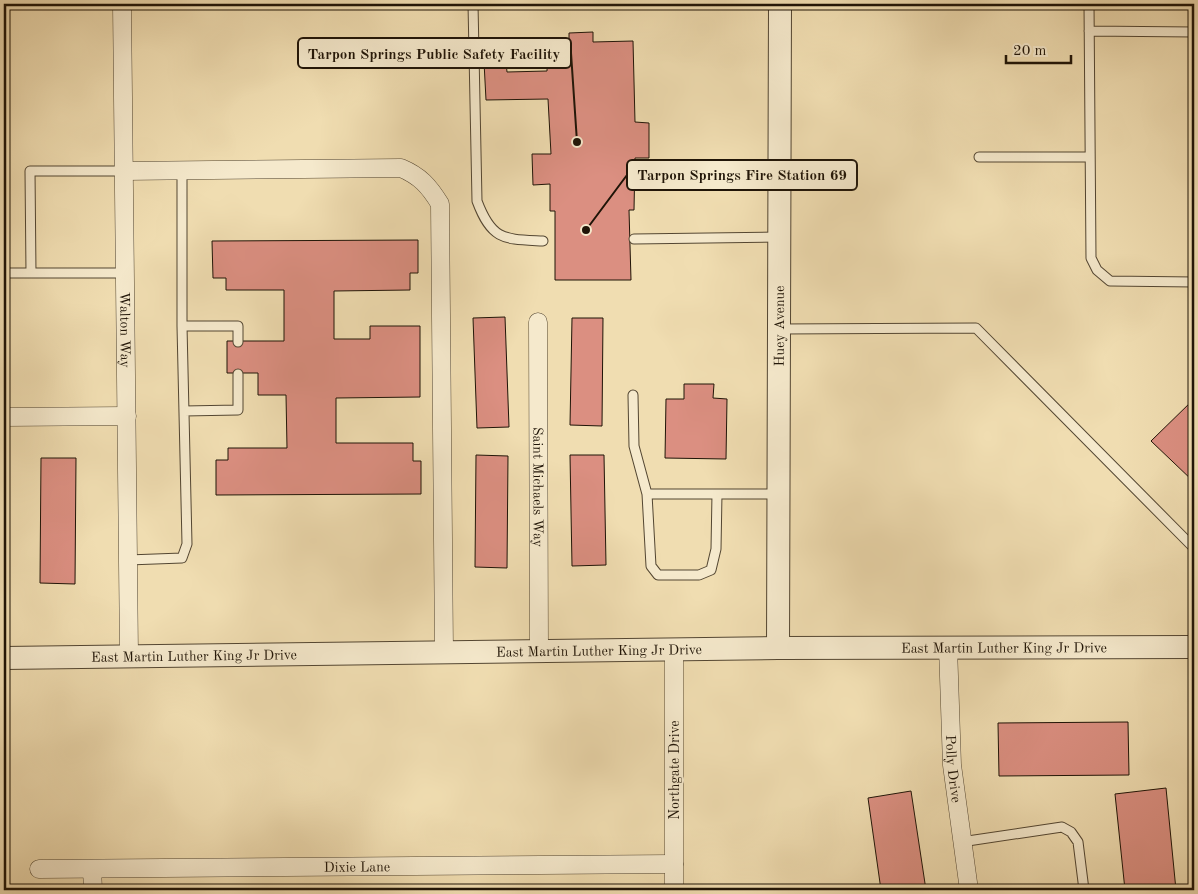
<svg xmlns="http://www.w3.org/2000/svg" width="1198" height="894" font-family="'Old Standard TT',serif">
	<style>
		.building { fill: #db8f81; stroke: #1f1407 }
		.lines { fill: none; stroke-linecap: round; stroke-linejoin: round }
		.service-casing { stroke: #534632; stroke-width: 11 }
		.minor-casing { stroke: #534632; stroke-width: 19 }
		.tertiary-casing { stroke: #534632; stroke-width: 24 }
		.service { stroke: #f5e9cc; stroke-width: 9 }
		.minor { stroke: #f5e9cc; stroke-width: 18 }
		.tertiary { stroke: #f5e9cc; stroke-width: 22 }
		.labels { text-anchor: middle; stroke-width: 4; stroke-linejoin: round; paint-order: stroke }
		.street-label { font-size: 14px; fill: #1f1407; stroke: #f5e9cc }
		.leader { fill: none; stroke: #1f1407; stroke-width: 2 }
		.callout-dot { fill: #1f1407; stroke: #f5e9cc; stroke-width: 2 }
		.callout { fill: #f5e9cc; stroke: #1f1407; stroke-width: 2 }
		.callout-label { font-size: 15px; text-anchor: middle; font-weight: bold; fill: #1f1407 }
	</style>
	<rect width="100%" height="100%" fill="#f0ddb1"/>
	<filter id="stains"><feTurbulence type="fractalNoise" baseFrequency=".004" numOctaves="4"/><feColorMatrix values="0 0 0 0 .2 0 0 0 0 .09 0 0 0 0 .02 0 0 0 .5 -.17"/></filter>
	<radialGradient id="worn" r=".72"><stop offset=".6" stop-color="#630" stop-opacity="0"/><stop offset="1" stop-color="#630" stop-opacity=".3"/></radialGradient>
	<!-- building -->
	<path class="building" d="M593,32V42L633,41L635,122L649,123V158H635L634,210H629L631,280H555V211H550V184L533,185L532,154H551L548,99L486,100L484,62H506L507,72L547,71L548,43L569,42V33Z
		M418,240V273H410V290L334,291V339H370V326H420V397L336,398V443H413V461H421V494L216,495V460H228V448H287L286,395H258V373H227V341H284V290H226V278H213L212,241Z
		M505,317L509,427L477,428L473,318Z
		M572,318H603L602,426L570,425Z
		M684,384H714L713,398L727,399L726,459L665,458L666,399H684Z
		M1194,399V482L1151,441Z
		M476,455L508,456L507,568L475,567Z
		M570,455H604L606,565L572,566Z
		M41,458H76L75,584L40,583Z
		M1128,722L1129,775L999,776L998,723Z
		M1166,788L1176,890H1125L1115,794Z
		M911,791L926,890H881L868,798Z"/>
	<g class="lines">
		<defs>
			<path id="service" d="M473,4L477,201C492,241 504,239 543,241
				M1089,4L1091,258L1097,270L1110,281L1194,282
				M1089,31L1194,32
				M979,157H1089
				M634,239L779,237
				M4,273H125
				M31,273L30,171H124
				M182,326H238V342
				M780,329L976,328L1194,548
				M633,395L634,446L647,494H778
				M184,411L238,410V374
				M647,494L651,566L658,575H699L711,570L716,549L717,494
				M128,560L182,558L187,544L182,326V170
				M961,842L1062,827L1071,832L1078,842L1084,890"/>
			<g id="minor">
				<path id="s1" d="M122,4L129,655"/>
				<path d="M124,171L401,168C420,176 429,186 440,204L444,651"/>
				<path id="s2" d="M538,322L539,651"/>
				<path d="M4,417L127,416"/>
				<path id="s3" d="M948,647L952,765L969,890"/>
				<path d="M674,649V890"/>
				<path id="s4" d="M39,869L674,864"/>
				<path d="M92,869L93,890"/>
			</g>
			<g id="tertiary">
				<path id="s5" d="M778,648L780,4"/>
				<path id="s6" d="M4,658L778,648L1194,647"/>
			</g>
		</defs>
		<!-- service casing -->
		<use href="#service" class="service-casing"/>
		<!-- minor casing -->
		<use href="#minor" class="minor-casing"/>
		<!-- tertiary casing -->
		<use href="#tertiary" class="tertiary-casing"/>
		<!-- service -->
		<use href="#service" class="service"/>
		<!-- minor -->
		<use href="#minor" class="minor"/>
		<!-- tertiary -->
		<use href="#tertiary" class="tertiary"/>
	</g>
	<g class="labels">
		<!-- street labels -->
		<g class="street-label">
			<text dy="5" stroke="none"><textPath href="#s5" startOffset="322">Huey Avenue</textPath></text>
			<text dy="5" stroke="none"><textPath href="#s1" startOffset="326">Walton Way</textPath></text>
			<text dy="5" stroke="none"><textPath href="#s2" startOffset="165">Saint Michaels Way</textPath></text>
			<text dy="5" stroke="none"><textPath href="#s6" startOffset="1000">East Martin Luther King Jr Drive</textPath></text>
			<text dy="5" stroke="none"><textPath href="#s6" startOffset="595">East Martin Luther King Jr Drive</textPath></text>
			<text dy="5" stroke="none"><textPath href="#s6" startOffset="190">East Martin Luther King Jr Drive</textPath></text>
			<text dy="5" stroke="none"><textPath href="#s3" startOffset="122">Polly Drive</textPath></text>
			<text transform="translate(674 770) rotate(-90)" y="5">Northgate Drive</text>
			<text dy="5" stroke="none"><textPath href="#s4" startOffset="318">Dixie Lane</textPath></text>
		</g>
	</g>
	<!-- callouts -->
	<path class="leader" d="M577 142L571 53M586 230L627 175"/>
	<g class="callout-dot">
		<circle cx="577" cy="142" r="5"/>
		<circle cx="586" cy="230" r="5"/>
	</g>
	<g class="callout">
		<rect x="298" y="38" width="273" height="30" rx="5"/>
		<rect x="627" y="160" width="230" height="30" rx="5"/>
	</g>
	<g class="callout-label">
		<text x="434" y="59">Tarpon Springs Public Safety Facility</text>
		<text x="742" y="180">Tarpon Springs Fire Station 69</text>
	</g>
	<!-- margin -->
	<rect width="1198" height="894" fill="none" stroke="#f0ddb1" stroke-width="20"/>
	<rect x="5" y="5" width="1188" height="884" fill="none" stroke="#1f1407" stroke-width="2.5"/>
	<rect x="10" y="10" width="1178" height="874" fill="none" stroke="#1f1407"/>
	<!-- scale -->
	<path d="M1006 55v8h65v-8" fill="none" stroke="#1f1407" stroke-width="2.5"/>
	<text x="1013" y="55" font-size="15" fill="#1f1407" stroke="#f5e9cc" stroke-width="4" paint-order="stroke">20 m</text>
	<rect width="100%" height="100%" filter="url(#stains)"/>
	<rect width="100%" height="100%" fill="url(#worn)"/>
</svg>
